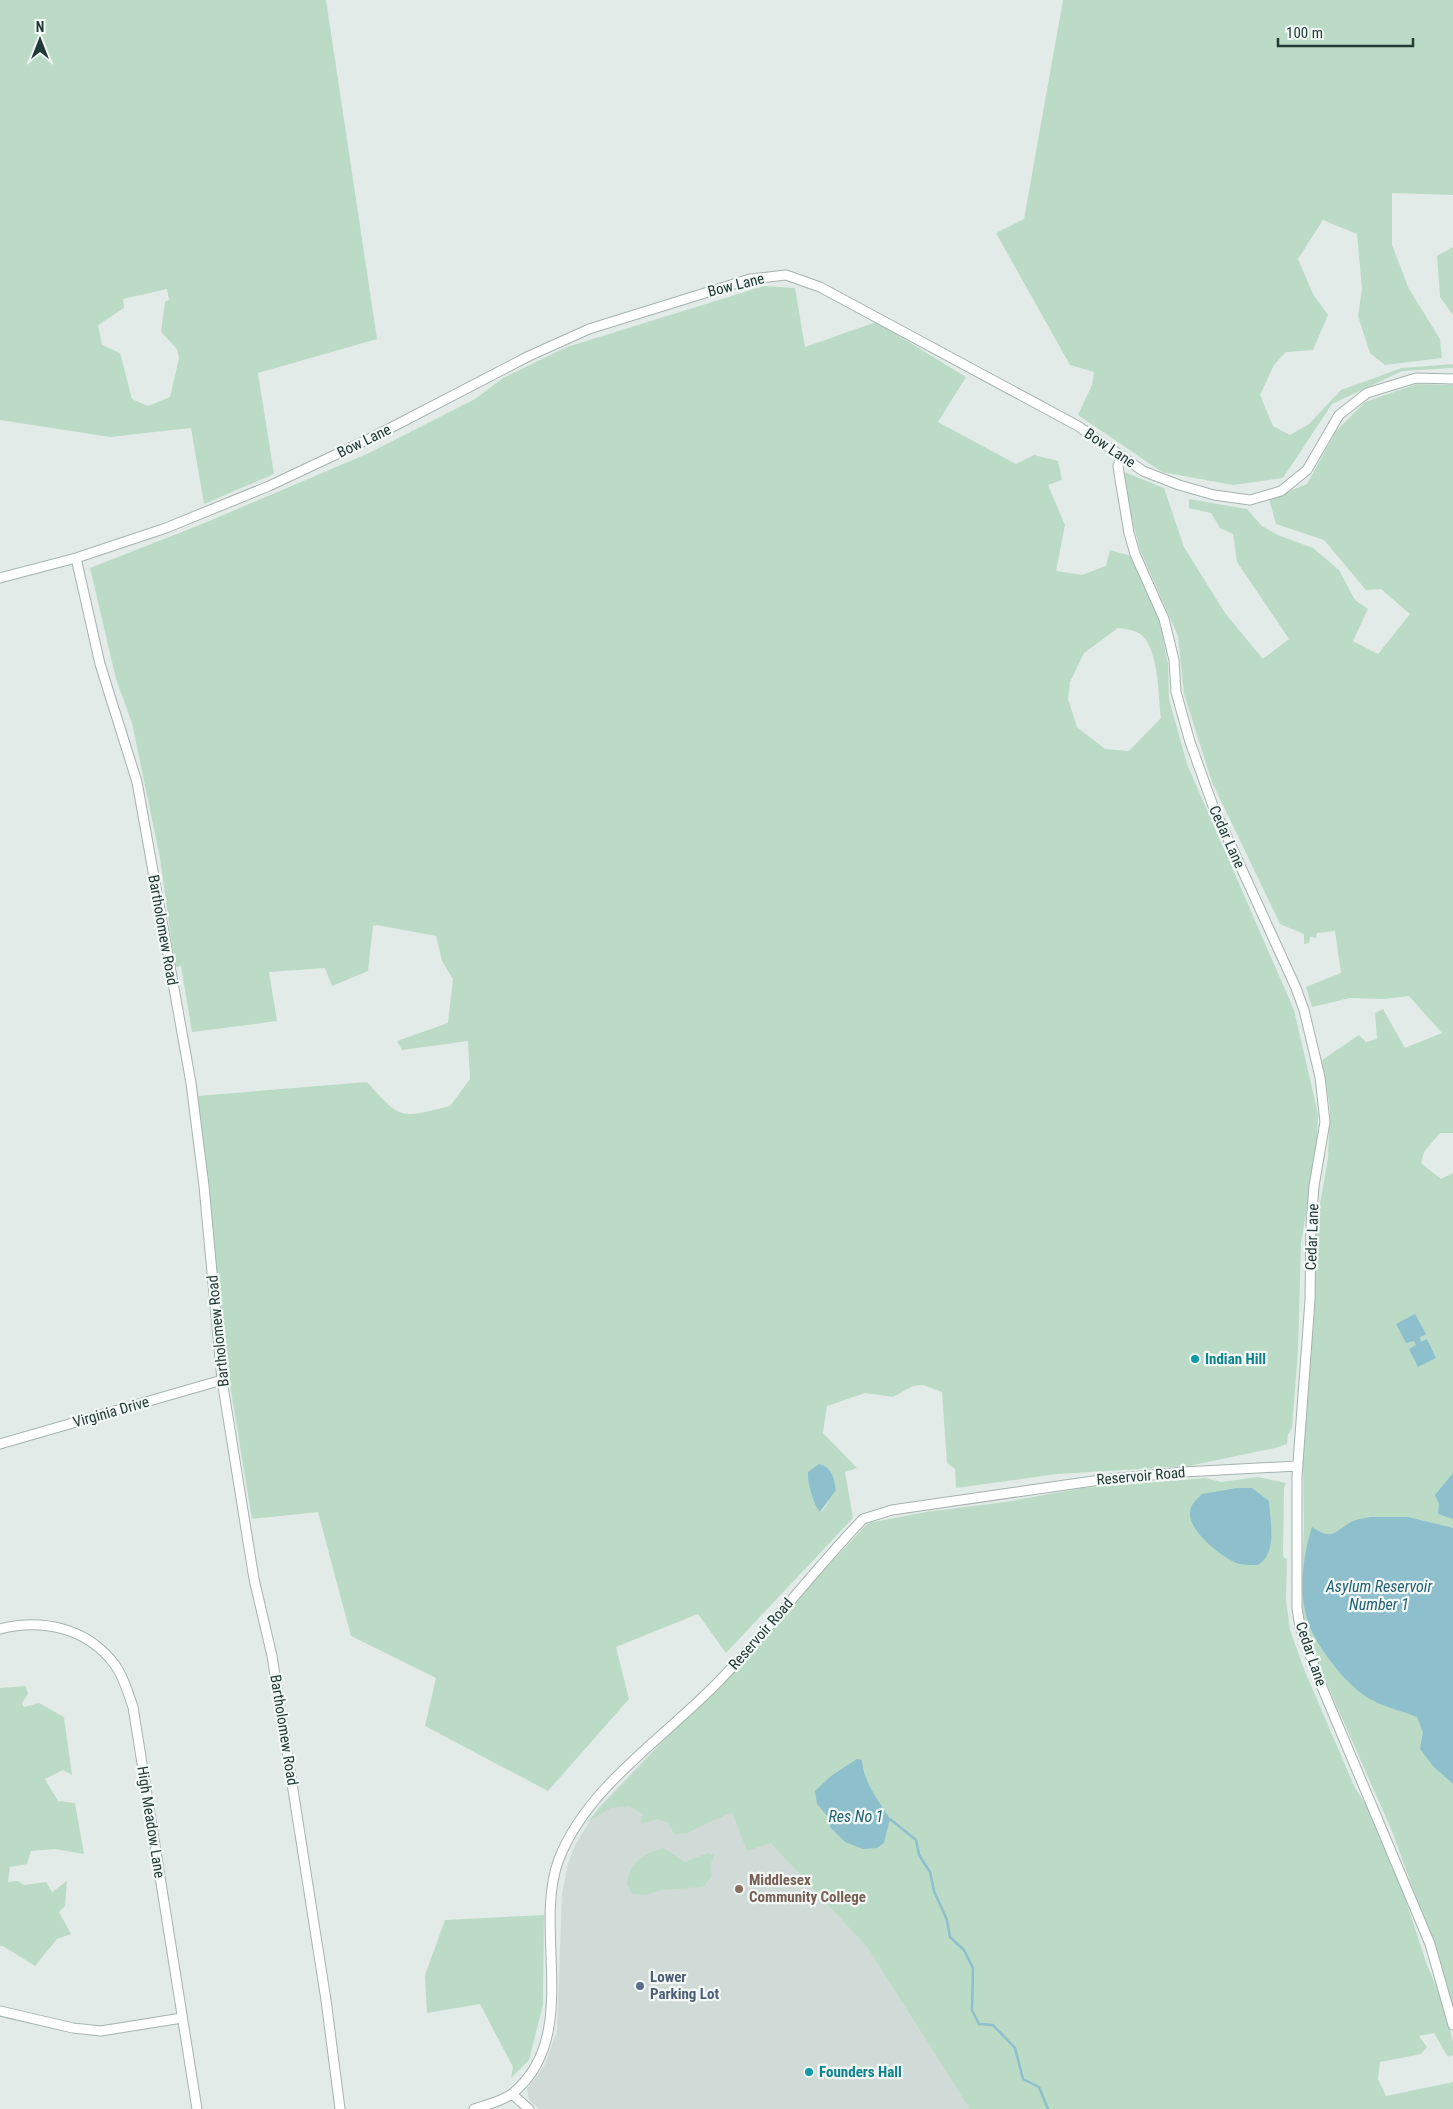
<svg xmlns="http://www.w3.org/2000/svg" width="1453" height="2109" font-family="'Roboto Condensed',sans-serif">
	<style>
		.built { fill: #d0dbd7 }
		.green { fill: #bcdbc6; fill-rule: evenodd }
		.water { fill: #8ebfcc }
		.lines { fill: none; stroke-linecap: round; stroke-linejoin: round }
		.stream { stroke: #8ebfcc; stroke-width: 2.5 }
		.minor-casing { stroke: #a5b3af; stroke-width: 11 }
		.minor { stroke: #fff; stroke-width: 9 }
		.culture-dot { fill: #0f9aa8; stroke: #f2f8f5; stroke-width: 2 }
		.education-dot { fill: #8d6e63; stroke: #f2f8f5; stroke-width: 2 }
		.service-dot { fill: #5c6f8a; stroke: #f2f8f5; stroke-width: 2 }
		.labels { text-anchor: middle; stroke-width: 4.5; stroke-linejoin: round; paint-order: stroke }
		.street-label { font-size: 15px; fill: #233b36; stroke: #f2f8f5 }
		.culture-label { font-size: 15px; font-weight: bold; fill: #0d838f; stroke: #f2f8f5; text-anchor: start }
		.education-label { font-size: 15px; font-weight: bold; fill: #785e54; stroke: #f2f8f5; text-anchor: start }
		.service-label { font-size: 15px; font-weight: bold; fill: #4e5e75; stroke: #f2f8f5; text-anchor: start }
		.water-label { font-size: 16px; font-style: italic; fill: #226073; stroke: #f2f8f5 }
	</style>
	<rect width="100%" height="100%" fill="#e2ebe8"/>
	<!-- built -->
	<path class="built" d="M735,1666L1019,2109H539L529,2100L527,2089L545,2064L557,2031L562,1894L568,1863L576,1843L599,1807Z"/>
	<!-- green -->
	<path class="green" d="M0,0H326L377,339L258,373L274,474L204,504L191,428L110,437L0,420ZM167,289L169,300L165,302L161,332L177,349L179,358L170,397L148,406L132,399L120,353L102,345L98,325L124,308L123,299Z
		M1063,0H1453V195L1392,193V245L1409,289L1440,339L1442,358L1385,365L1370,353L1358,316L1362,289L1357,234L1323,220L1298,259L1313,294L1328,315L1313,350L1286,352L1274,365L1260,395L1273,426L1290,435L1309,424L1341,390L1402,368L1453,364V368L1402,371L1332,404L1283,478L1233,485L1162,472L1078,415L1092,385L1094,372L1070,365L996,233L1024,219Z
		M1453,247V315L1440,297L1437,256Z
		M764,286L795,288L805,347L876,322L966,377L938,422L1016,464L1034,455L1058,461L1062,480L1048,485L1065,525L1056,571L1082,575L1106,566L1110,550L1134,557L1157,609L1168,664L1169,699L1187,764L1294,1010L1318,1114L1316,1155L1301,1243L1298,1351L1292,1428L1288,1435L1287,1444L1279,1447L1189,1466L1057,1474L956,1488L955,1469L947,1463L942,1392L923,1385L913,1386L893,1397L865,1393L827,1406L823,1433L857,1468L845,1472L853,1518L726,1653L698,1614L616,1647L629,1699L548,1791L425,1726L436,1678L351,1636L318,1512L252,1519L230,1385L197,1096L367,1082C402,1121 400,1118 450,1106L470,1079L468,1041L402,1050L397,1041L448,1023L453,979L442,961L436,936L377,925L373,926L368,971L332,986L325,968L269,972L277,1021L192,1032L181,966L175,967L160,858L132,723L116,679L90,568L202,524L369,453L475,399L503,378L567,347ZM1118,628C1127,629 1141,631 1146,640C1159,661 1158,694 1161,718L1129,751L1105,749L1077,727L1068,699L1070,682L1084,653ZM836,1489L823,1510L820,1512L814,1502L813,1491Z
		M1417,384L1453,385V1133H1440L1424,1152L1421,1163L1441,1179L1453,1173V2014L1428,1931L1392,1831L1303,1630L1301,1599L1304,1525L1303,1462L1315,1303L1314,1240L1317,1206L1320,1204L1328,1158L1330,1108L1322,1060L1359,1035L1366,1042L1377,1039L1375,1013L1383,1009L1405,1048L1442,1033L1409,996L1384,999L1350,998L1312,1007L1306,987L1341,973L1335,931L1317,933L1316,938L1310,937L1309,943L1304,944V934L1280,924L1212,782L1184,694L1178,636L1140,550L1119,470L1164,488L1184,547L1225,613L1263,659L1289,639L1237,562L1233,534L1220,528L1211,513L1189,508V499L1247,509L1262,526L1278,535L1313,548L1339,570L1355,600L1368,609L1353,641L1378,654L1410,614L1381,589L1366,590L1324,540L1276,524L1269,499L1307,484L1336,431L1365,402Z
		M1258,1477L1286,1483L1284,1488L1283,1557L1287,1559L1286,1600L1290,1630L1304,1669L1355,1788L1372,1814L1405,1898L1427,1965L1443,2002L1453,2042V2055L1448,2057L1434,2033L1419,2036L1427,2047L1421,2054L1380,2062L1378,2079L1386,2096L1453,2082V2109H970L868,1948L771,1843L747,1851L732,1812L687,1833L674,1834L668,1823L658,1819L641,1824L643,1814L629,1806L611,1808L587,1822L868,1523L926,1512L1005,1502L1083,1488L1206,1478L1221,1482Z
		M26,1686L28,1694L22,1703L24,1707L39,1703L64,1717L72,1775L63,1770L45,1779L58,1801L75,1803L84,1854L55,1849L31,1851L27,1864L10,1867L8,1882L18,1881L24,1885L46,1882L52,1892L67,1881L65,1906L59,1912L71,1934L57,1939L35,1966L3,1946H0V1688Z
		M663,1848L685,1862L708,1853L714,1855L710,1867L712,1876L703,1887L661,1890L645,1895L632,1894L627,1884C631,1860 641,1856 663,1848Z
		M544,1915L543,2005L529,2060L511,2078L513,2067L480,2004L427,2013L425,1975L445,1920Z"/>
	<!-- water -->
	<path class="water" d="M1415,1314L1426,1334L1420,1337L1421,1342L1427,1339L1436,1358L1418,1367L1409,1349L1416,1345L1414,1341L1406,1343L1396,1324Z
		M819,1464C832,1467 834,1478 836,1490L820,1512C813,1504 807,1481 808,1472Z
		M1453,1473V1519L1438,1514L1439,1504L1435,1495Z
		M1237,1488H1252L1269,1501C1270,1521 1278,1553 1258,1565C1252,1565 1245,1565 1239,1564C1224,1559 1188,1531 1190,1513C1190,1505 1196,1500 1202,1494Z
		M1371,1517H1408L1453,1528V1784L1433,1766L1420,1749L1423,1732L1417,1717C1403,1711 1387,1708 1374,1701C1350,1691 1316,1646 1308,1622C1298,1593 1303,1556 1312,1527C1332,1541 1334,1532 1351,1522C1357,1519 1365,1518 1371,1517Z
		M857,1759L862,1760C863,1782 879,1801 890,1819L884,1843L877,1848L863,1849L845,1842L830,1827L829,1818L817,1804L815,1791L831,1776Z"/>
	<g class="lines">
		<!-- stream -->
		<path class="stream" d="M890,1819L916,1840L919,1855L930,1872L934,1891L947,1920L950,1937L964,1950L973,1968L972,2010L979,2024L993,2025L1015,2048L1023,2079L1039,2087L1048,2109"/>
		<defs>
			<path id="minor" d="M1121,456L1118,466L1120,479L1129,533L1135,554L1164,619L1174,660L1176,692L1190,742L1213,806L1296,988L1304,1010L1320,1077L1325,1122L1314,1186L1311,1225L1310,1300L1297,1476V1608L1300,1627L1319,1680L1430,1944L1453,2025
				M76,558L100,664L137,782L191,1083L204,1186L222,1380L254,1579L272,1656L326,2000L340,2109
				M0,578L76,558L166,528L269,486L373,437L529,356L589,329L750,279L786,275L820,287L1078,426L1143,471L1179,485L1214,495L1250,500L1281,491L1307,470L1339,415L1367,393L1416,378L1453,379
				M0,1444L222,1380
				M0,1629C42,1618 88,1628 115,1665C124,1677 128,1693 133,1707L197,2109
				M0,2011L73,2028L101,2031L182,2018
				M512,2094L529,2109
				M474,2109C486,2105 503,2101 513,2093C582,2036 532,1929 559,1859C588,1785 667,1736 720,1680C770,1629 813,1571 863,1519L892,1510L1100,1480L1183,1472L1298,1466"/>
		</defs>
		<!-- minor casing -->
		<use href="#minor" class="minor-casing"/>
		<!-- minor -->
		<use href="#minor" class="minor"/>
	</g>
	<!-- markers -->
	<g class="culture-dot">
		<circle cx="1195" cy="1359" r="5"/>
		<circle cx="809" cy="2072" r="5"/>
	</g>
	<circle class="education-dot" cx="739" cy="1889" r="5"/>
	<circle class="service-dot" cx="640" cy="1986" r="5"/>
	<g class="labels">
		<!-- street labels -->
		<g class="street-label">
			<text transform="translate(736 285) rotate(-14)" y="5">Bow Lane</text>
			<text transform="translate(364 441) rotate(-26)" y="5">Bow Lane</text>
			<text transform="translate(1110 448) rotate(34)" y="5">Bow Lane</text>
			<text transform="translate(1227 837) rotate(66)" y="5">Cedar Lane</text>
			<text transform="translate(163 930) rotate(80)" y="5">Bartholomew Road</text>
			<text transform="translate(1312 1237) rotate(-88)" y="5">Cedar Lane</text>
			<text transform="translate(218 1331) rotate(-96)" y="5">Bartholomew Road</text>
			<text transform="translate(111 1412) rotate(-16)" y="5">Virginia Drive</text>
			<text transform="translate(1141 1476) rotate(-5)" y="5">Reservoir Road</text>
			<text transform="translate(761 1634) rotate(-49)" y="5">Reservoir Road</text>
			<text transform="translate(1311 1654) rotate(71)" y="5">Cedar Lane</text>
			<text transform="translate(284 1730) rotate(81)" y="5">Bartholomew Road</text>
			<text transform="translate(151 1822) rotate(81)" y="5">High Meadow Lane</text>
		</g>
		<!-- culture labels -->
		<g class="culture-label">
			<text x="1205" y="1364">Indian Hill</text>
			<text x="819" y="2077">Founders Hall</text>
		</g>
		<!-- education labels -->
		<g class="education-label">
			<text x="749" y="1885">Middlesex<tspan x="749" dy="17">Community College</tspan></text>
		</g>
		<!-- service labels -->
		<g class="service-label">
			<text x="650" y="1982">Lower<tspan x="650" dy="17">Parking Lot</tspan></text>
		</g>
		<!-- water labels -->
		<g class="water-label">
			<text x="1379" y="1592">Asylum Reservoir<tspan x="1379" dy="18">Number 1</tspan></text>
			<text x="856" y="1822">Res No 1</text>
		</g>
	</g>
	<!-- north arrow -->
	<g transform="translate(40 40)" stroke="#f2f8f5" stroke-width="4" paint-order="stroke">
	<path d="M0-4L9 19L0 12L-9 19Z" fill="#233b36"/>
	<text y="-8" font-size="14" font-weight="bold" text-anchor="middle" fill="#233b36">N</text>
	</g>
	<!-- scale -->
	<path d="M1278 38v8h135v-8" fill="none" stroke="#233b36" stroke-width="2.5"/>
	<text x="1286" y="38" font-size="15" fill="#233b36" stroke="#f2f8f5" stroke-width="4" paint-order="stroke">100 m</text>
</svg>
